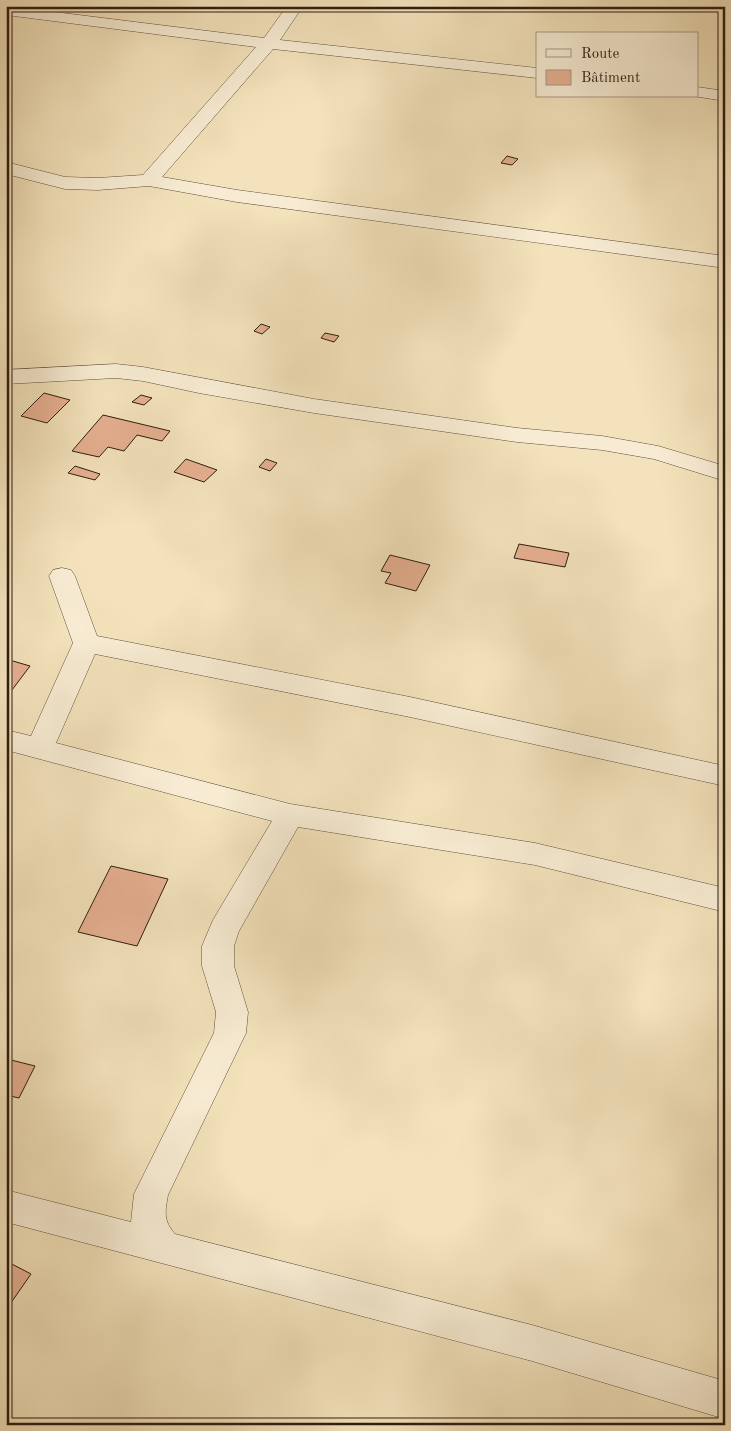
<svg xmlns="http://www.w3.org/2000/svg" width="731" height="1431" font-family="'Old Standard TT',serif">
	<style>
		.building { fill: #e6b091; stroke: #2d1d10 }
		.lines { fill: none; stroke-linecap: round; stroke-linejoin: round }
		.minor-casing { stroke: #5e4e3b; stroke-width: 1 }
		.minor { fill: #f7ecd3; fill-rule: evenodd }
	</style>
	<rect width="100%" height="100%" fill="#f3e2bb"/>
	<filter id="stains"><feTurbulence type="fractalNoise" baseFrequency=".004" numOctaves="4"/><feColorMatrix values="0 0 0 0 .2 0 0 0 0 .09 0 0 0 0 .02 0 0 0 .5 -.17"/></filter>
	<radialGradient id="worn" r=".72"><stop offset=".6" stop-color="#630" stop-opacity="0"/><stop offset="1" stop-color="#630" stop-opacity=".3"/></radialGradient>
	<!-- building -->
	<path class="building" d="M507,156L518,159L512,165L501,163Z
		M261,324L270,327L262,334L254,331Z
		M325,333L339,336L334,342L321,338Z
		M44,393L70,400L47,423L21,416Z
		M141,395L152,398L144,405L132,402Z
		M103,415L170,431L162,441L137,435L124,451L108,447L99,457L72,451Z
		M186,459L217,470L204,482L174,472Z
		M266,459L277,463L270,471L259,467Z
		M75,466L100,474L95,480L68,473Z
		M519,544L569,553L565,567L514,558Z
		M390,555L430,565L416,591L385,583L391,573L381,571Z
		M6,659L30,666L6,698Z
		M111,866L168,879L137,946L78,932Z
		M7,1059L35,1066L19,1098L6,1095Z
		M6,1261L31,1274L6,1310Z"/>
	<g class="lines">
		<defs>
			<path id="minor" d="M6,6L264,38L287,6H303L280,40L537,68V78L273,49L162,177L237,190L725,256V268L237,202L149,186L98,190L65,189L6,174V162L65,177L98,178L143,175L256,47L6,15Z
				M697,87L725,91V101L693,96H697Z
				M116,364L143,367L314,399L517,428L602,436L658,446L725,466V481L654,459L602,450L517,442L314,413L199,393L143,381L116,378L6,384V370Z
				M62,568L71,570L75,576L97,636L410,697L725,766V786L410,717L95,654L56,743L290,804L535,843L725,888V912L535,865L298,827L239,931L234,946V966L248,1012L246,1033L168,1195C165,1212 163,1220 175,1234L532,1325L725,1381V1419L532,1361L6,1222V1190L131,1222L134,1194L214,1033L216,1012L202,966V946L213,920L272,821L6,750V730L31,736L73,643L49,576L53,570Z"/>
		</defs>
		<!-- minor casing -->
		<use href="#minor" class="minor-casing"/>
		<!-- minor -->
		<use href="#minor" class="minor"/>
	</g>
	<!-- margin -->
	<rect width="731" height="1431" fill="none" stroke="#f3e2bb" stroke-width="25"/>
	<rect x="8" y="8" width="716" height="1416" fill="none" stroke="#2d1d10" stroke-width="2.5"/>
	<rect x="12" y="12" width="706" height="1406" fill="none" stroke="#2d1d10"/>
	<!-- legend -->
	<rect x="536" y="32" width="162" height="65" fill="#f7ecd3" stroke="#a69985"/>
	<rect x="546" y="49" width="25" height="8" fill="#f7ecd3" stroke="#a69985"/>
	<text x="581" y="58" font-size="15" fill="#2d1d10">Route</text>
	<rect x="546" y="70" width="25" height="15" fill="#e6b091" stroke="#a69985"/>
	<text x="581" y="82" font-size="15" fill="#2d1d10">Bâtiment</text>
	<rect width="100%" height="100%" filter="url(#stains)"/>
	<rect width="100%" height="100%" fill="url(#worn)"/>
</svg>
